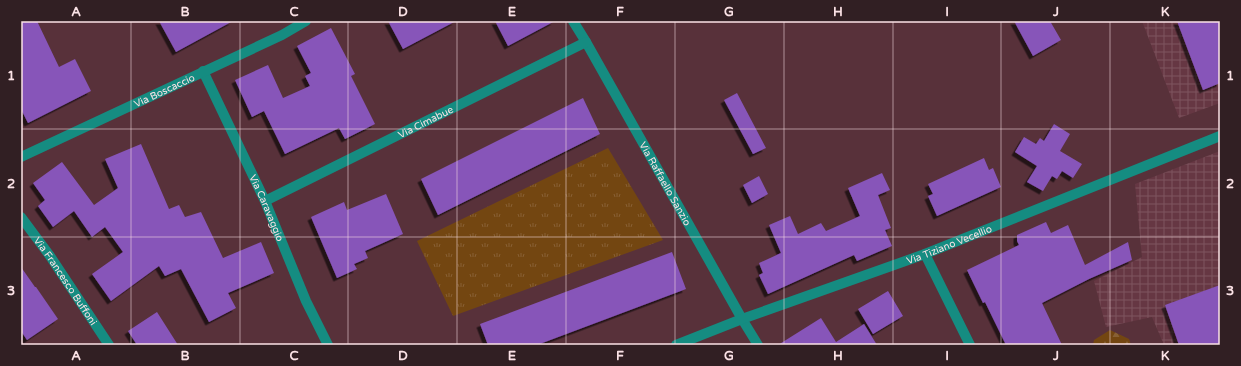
<svg xmlns="http://www.w3.org/2000/svg" width="1241" height="366" font-family="'Varela Round',sans-serif">
	<style>
		.industrial { fill: url(#industrial-grid) }
		.forest { fill: url(#forest-firs) }
		.park { fill: url(#park-tufts) }
		.building { fill: #8754b9; filter: url(#shadow) }
		.lines { fill: none; stroke-linecap: round; stroke-linejoin: round }
		.minor { stroke: #158c81; stroke-width: 10 }
		.grid { fill: none; stroke: #fbe2e6; stroke-width: 1; stroke-opacity: 0.55 }
		.labels { text-anchor: middle; stroke-width: 4; stroke-linejoin: round; paint-order: stroke }
		.street-label { font-size: 10px; fill: #fbe2e6; stroke: #311f23 }
		.neatline { fill: none; stroke: #fbe2e6; stroke-width: 1.5 }
		.grid-label { font-size: 13px; text-anchor: middle; font-weight: bold; fill: #fbe2e6 }
	</style>
	<defs>
		<pattern id="industrial-grid" width="8" height="8" patternUnits="userSpaceOnUse"><rect width="8" height="8" fill="#663743"/><path d="M0 4h8M4 0v8" fill="none" stroke="#7d545e"/></pattern>
		<pattern id="forest-firs" width="22" height="20" patternUnits="userSpaceOnUse"><rect width="22" height="20" fill="#734611"/><path d="M5 1l3.5 6h-7zM16 11l3.5 6h-7z" fill="#886034"/></pattern>
		<pattern id="park-tufts" width="24" height="20" patternUnits="userSpaceOnUse"><rect width="24" height="20" fill="#734611"/><path d="M3 7l-1-3M5 7V3M7 7l1-3M15 17l-1-3M17 17v-4M19 17l1-3" fill="none" stroke="#886034"/></pattern>
		<filter id="shadow"><feDropShadow dx="-3.5" dy="3.5" stdDeviation="0" flood-color="#0009"/></filter>
	</defs>
	<rect width="100%" height="100%" fill="#58313a"/>
	<!-- industrial -->
	<path class="industrial" d="M1142,21H1220V103L1179,118Z
		M1220,151V345H1164L1152,317L1106,327L1094,281L1142,257L1135,184Z"/>
	<!-- forest -->
	<path class="forest" d="M1110,330L1129,339L1131,345H1093L1094,340Z"/>
	<!-- park -->
	<path class="park" d="M608,148L663,240L453,316L417,241Z"/>
	<!-- building -->
	<path class="building" d="M21,21H37L59,67L75,59L91,91L28,123L21,109Z
		M159,21H233L176,52Z
		M388,21H456L403,49Z
		M495,21H555L508,46Z
		M1014,21H1050L1061,40L1033,56Z
		M1177,21H1220V83L1203,90Z
		M331,28L355,74L351,76L375,124L345,139L339,128L285,154L264,111L252,117L235,80L268,65L283,98L310,86L305,76L311,73L297,46Z
		M737,93L766,148L753,154L724,100Z
		M583,98L600,134L438,215L421,179Z
		M1054,124L1070,134L1060,151L1082,164L1073,178L1062,171L1057,179L1052,176L1043,191L1027,182L1037,166L1015,152L1024,137L1036,144L1040,138L1044,141Z
		M141,144L169,209L179,205L185,217L201,212L223,258L261,242L274,273L228,293L236,308L209,322L181,269L165,276L159,266L111,301L92,274L123,252L105,227L92,237L74,211L53,227L38,206L45,200L33,183L62,162L94,205L118,188L105,159Z
		M984,158L989,170L993,168L1001,187L937,216L928,196L933,194L928,184Z
		M882,173L890,190L878,195L891,228L885,230L892,246L857,261L854,255L768,294L759,275L763,273L759,263L781,253L769,225L790,216L798,234L821,223L826,231L860,216L848,188Z
		M759,176L768,194L752,203L743,185Z
		M386,194L403,234L365,251L368,258L354,264L357,269L337,278L311,217L344,202L347,210Z
		M1046,222L1051,233L1068,225L1085,265L1128,242L1132,260L1089,279L1042,303L1062,345H1006L985,302L983,303L967,270L1019,245L1017,241V235Z
		M672,252L686,289L537,345H488L480,324Z
		M21,267L35,287H36L58,319L27,340L21,331Z
		M1220,285V345H1179L1165,305Z
		M888,291L903,316L873,334L858,309Z
		M157,312L178,345H137L128,331Z
		M821,318L836,342L864,324L877,345H778Z"/>
	<g class="lines">
		<!-- minor -->
		<g class="minor">
			<path id="s1" d="M573,21L586,42L742,319L758,345"/>
			<path id="s2" d="M203,71L265,201L306,301L328,345"/>
			<path id="s3" d="M21,157L282,35L306,21"/>
			<path id="s4" d="M265,201L586,42"/>
			<path id="s5" d="M21,217L50,256L109,345"/>
			<path d="M925,254L970,345"/>
			<path id="s6" d="M676,345L742,319L925,254L1220,136"/>
		</g>
	</g>
	<!-- grid -->
	<path class="grid" d="M131,21V345M240,21V345M348,21V345M457,21V345M566,21V345M675,21V345M784,21V345M893,21V345M1001,21V345M1110,21V345M21,129H1220M21,237H1220"/>
	<g class="labels">
		<!-- street labels -->
		<g class="street-label">
			<text dy="4" stroke="none"><textPath href="#s3" startOffset="158">Via Boscaccio</textPath></text>
			<text dy="4" stroke="none"><textPath href="#s4" startOffset="179">Via Cimabue</textPath></text>
			<text dy="4" stroke="none"><textPath href="#s1" startOffset="187">Via Raffaello Sanzio</textPath></text>
			<text dy="4" stroke="none"><textPath href="#s2" startOffset="151">Via Caravaggio</textPath></text>
			<text dy="4" stroke="none"><textPath href="#s6" startOffset="291">Via Tiziano Vecellio</textPath></text>
			<text dy="4" stroke="none"><textPath href="#s5" startOffset="78">Via Francesco Buffoni</textPath></text>
		</g>
	</g>
	<!-- border -->
	<rect width="1241" height="366" fill="none" stroke="#311f23" stroke-width="44"/>
	<rect x="22" y="22" width="1197" height="322" class="neatline"/>
	<g class="grid-label">
		<text x="76" y="16">A</text>
		<text x="185" y="16">B</text>
		<text x="294" y="16">C</text>
		<text x="403" y="16">D</text>
		<text x="512" y="16">E</text>
		<text x="620" y="16">F</text>
		<text x="729" y="16">G</text>
		<text x="838" y="16">H</text>
		<text x="947" y="16">I</text>
		<text x="1056" y="16">J</text>
		<text x="1165" y="16">K</text>
		<text x="11" y="80">1</text>
		<text x="1230" y="80">1</text>
		<text x="11" y="188">2</text>
		<text x="1230" y="188">2</text>
		<text x="11" y="295">3</text>
		<text x="1230" y="295">3</text>
		<text x="76" y="360">A</text>
		<text x="185" y="360">B</text>
		<text x="294" y="360">C</text>
		<text x="403" y="360">D</text>
		<text x="512" y="360">E</text>
		<text x="620" y="360">F</text>
		<text x="729" y="360">G</text>
		<text x="838" y="360">H</text>
		<text x="947" y="360">I</text>
		<text x="1056" y="360">J</text>
		<text x="1165" y="360">K</text>
	</g>
</svg>
